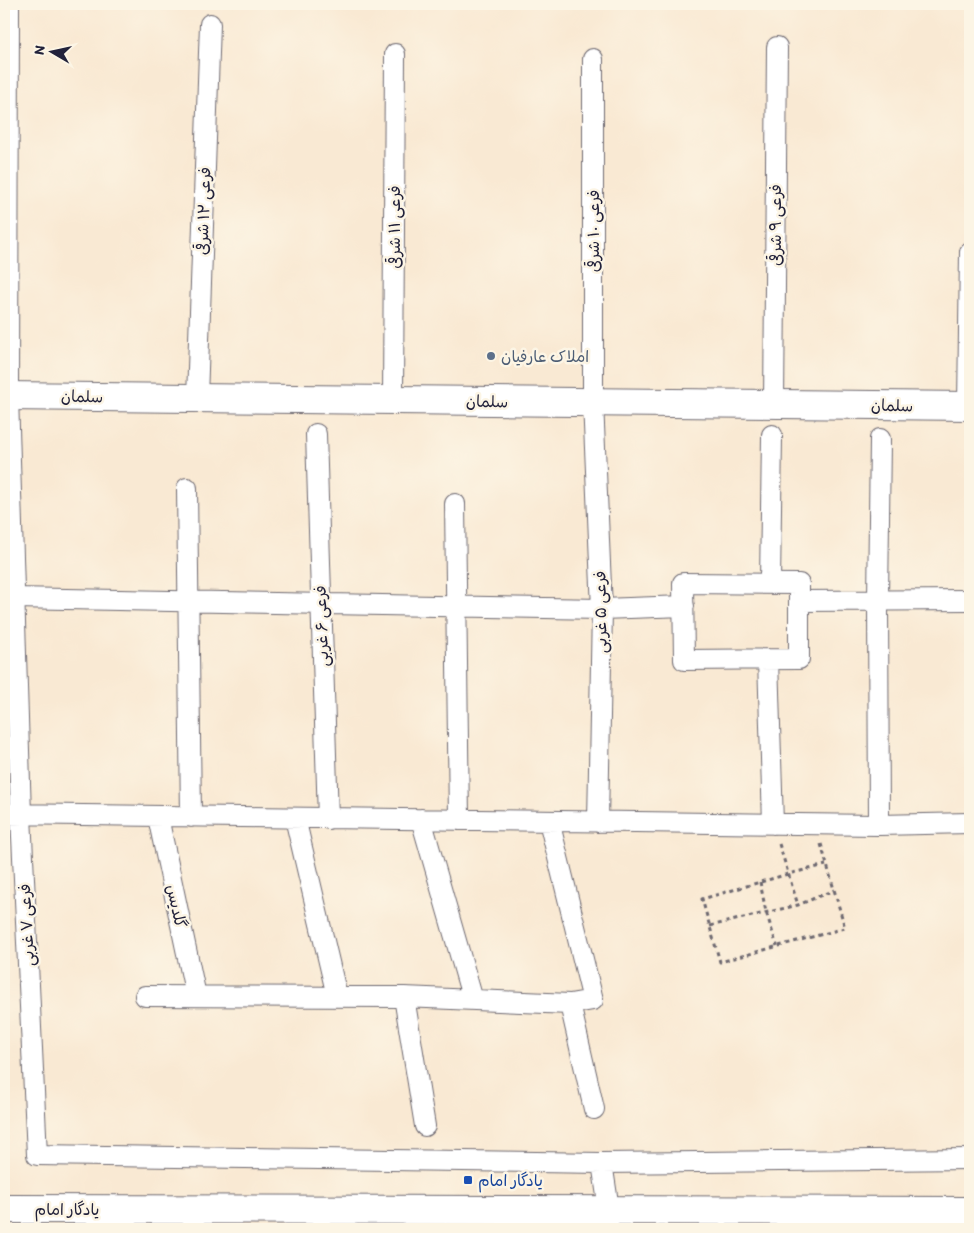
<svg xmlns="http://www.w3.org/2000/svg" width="974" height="1233" font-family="Itim,'Playpen Sans Arabic',sans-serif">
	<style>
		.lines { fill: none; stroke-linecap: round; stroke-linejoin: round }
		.street-casing { stroke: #6d6870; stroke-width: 22 }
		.secondary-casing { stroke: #6d6870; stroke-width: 30 }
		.path { stroke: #6d6870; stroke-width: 3; stroke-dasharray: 4 4; stroke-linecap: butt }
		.street { stroke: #fff; stroke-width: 20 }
		.secondary { stroke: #fff; stroke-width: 28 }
		.service-dot { fill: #5c6f8a; stroke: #fcf5e5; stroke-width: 2 }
		.transit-dot { fill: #1a4fb4; stroke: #fcf5e5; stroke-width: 2 }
		.labels { text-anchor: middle; stroke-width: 5; stroke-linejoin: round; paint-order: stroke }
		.street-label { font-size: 16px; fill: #22223b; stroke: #fcf5e5 }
		.service-label { font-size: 16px; fill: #4e5e75; stroke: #fcf5e5; text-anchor: start }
		.transit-label { font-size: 16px; fill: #164399; stroke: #fcf5e5; text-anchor: start }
	</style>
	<rect width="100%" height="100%" fill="#fcf5e5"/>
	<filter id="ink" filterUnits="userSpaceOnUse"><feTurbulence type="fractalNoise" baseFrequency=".02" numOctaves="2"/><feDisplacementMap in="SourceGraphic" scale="10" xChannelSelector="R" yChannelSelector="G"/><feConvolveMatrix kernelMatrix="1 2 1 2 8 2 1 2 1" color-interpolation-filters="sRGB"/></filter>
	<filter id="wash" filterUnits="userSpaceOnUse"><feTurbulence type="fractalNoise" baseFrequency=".0096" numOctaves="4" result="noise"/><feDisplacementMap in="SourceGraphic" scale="20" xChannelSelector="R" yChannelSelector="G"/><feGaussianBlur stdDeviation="1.12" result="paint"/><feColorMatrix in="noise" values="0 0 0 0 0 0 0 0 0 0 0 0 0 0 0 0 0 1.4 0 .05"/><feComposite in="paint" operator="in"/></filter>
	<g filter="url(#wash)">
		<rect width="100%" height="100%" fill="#f9e9d3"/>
	</g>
	<g filter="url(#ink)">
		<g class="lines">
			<defs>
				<path id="street" d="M9,4L8,396L21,815L37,1155L602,1163L609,1209
					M593,59V402L602,609L598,822
					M197,398L210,24
					M393,400L395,54
					M774,404L777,47
					M968,406L970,252
					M316,434L328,819
					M187,488L191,817
					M455,504L459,820
					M683,583L799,584V659L684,660Z
					M770,584L772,435
					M14,598L602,609L684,606
					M799,601L970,600
					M768,659L773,824
					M4,814L879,825L970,823
					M158,817L196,996
					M295,818L337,996
					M421,819L473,1000
					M879,825L878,600L880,439
					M145,996L404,997L570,1004L593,1000L549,821
					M404,997L425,1126
					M570,1004L594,1109
					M602,1163L970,1159"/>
				<path id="secondary" d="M4,396L970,406
					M4,1209L970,1211"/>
			</defs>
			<!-- street casing -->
			<use href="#street" class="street-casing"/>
			<!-- secondary casing -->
			<use href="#secondary" class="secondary-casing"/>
			<!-- path -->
			<path class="path" d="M779,844L798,905
				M821,844L845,928L720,962L702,899L788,874L826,865
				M760,882L766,912L777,946
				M710,926L798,905L834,890"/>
			<!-- street -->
			<use href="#street" class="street"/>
			<!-- secondary -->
			<use href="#secondary" class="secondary"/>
		</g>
	</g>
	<!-- markers -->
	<circle class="service-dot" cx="491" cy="356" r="5"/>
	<rect class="transit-dot" x="463" y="1175" width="10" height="10" rx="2.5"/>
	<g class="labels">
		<!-- street labels -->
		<g class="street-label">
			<text transform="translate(203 211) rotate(-88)" y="6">فرعی ۱۲ شرقی</text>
			<text transform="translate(775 225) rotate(-90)" y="6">فرعی ۹ شرقی</text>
			<text transform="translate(394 227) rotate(-90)" y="6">فرعی ۱۱ شرقی</text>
			<text transform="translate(593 231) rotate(-90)" y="6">فرعی ۱۰ شرقی</text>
			<text transform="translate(82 396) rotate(1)" y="6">سلمان</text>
			<text transform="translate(487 401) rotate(1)" y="6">سلمان</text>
			<text transform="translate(892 405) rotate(1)" y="6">سلمان</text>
			<text transform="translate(600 612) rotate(-91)" y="6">فرعی ۵ غربی</text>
			<text transform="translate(321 626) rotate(-92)" y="6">فرعی ۶ غربی</text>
			<text transform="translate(177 906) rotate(78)" y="6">گلدیس</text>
			<text transform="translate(26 925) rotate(-93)" y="6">فرعی ۷ غربی</text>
			<text x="67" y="1215">یادگار امام</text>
		</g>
		<!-- service labels -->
		<g class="service-label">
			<text x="501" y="362">املاک عارفیان</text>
		</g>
		<!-- transit labels -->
		<g class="transit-label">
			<text x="478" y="1186">یادگار امام</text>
		</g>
	</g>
	<!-- margin -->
	<rect width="974" height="1233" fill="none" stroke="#fcf5e5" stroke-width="20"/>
	<!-- north arrow -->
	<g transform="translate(52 52) rotate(279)" stroke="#fcf5e5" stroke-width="4" paint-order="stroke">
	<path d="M0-4L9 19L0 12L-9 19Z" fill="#22223b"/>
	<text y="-8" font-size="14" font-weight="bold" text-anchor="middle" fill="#22223b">N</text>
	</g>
</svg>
